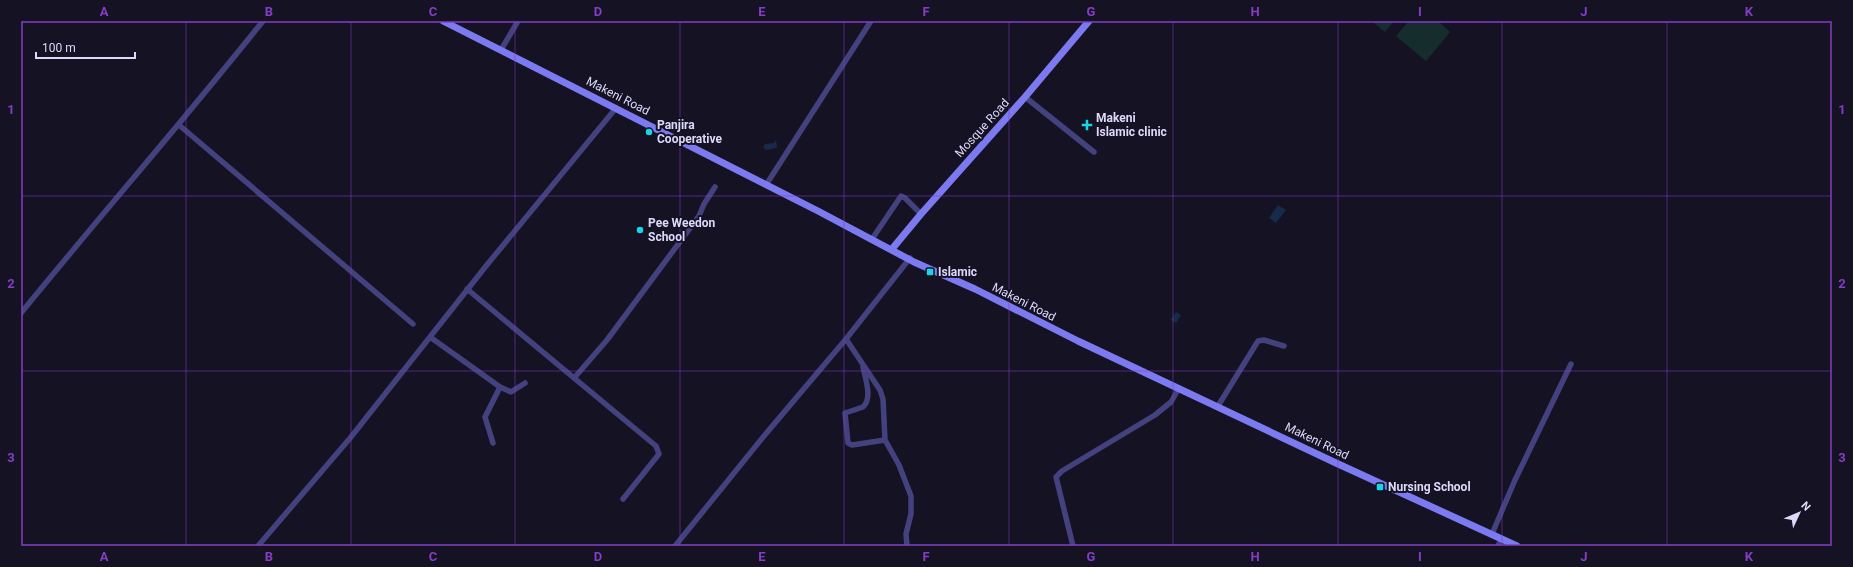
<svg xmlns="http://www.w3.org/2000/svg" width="1853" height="567" font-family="Roboto,sans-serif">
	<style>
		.green { fill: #152e2d }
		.water { fill: #162b4a }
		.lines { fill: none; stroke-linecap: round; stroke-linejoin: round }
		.street { stroke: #43427e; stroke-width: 5.5 }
		.secondary { stroke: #7c7af1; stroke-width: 7 }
		.grid { fill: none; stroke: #853dc5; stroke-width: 1; stroke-opacity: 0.55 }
		.poi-dot { fill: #1ad4e6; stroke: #151224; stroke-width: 1.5 }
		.labels { text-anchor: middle; stroke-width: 4; stroke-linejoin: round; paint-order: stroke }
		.street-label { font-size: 12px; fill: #ddd9fb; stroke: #151224 }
		.poi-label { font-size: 12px; font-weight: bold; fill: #ddd9fb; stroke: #151224; text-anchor: start }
		.neatline { fill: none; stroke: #853dc5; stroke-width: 1.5 }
		.grid-label { font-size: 13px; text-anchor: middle; font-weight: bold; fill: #853dc5 }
	</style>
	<rect width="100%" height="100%" fill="#151224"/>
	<!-- green -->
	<path class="green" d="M1372,21H1394L1385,32Z
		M1409,21H1438L1450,32L1426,61L1396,36Z"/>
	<!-- water -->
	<path class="water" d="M776,140L777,147L776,148L766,150L763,147L765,144L774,143Z
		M1278,205L1286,210L1276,223L1269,218Z
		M1176,312L1181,315L1176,323L1171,320Z"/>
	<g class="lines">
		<!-- street -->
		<path class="street" d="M501,50L518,21
			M1025,97L1094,152
			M179,125L413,324
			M766,185L871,21
			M872,239L901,196L905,198L921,214
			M467,289L656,446L659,454L623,499
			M21,313C101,215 184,120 263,21
			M430,337L500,387L511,392L525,383
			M846,339L880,390L883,399L885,440L899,465L911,496V514L906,534L907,546
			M863,367C865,378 873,398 863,407L845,413L848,443L852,445L885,440
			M575,377L607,340L699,216L704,204L715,187
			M1218,406L1258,341L1264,340L1284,346
			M493,443L485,417L500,387
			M1492,534L1515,480L1571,364
			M258,546L351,437L486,266L616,108
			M675,546L764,436L846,339L910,258
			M1073,546L1056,477L1062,471L1155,415L1171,402L1179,388
			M1498,546L1501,539"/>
		<!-- secondary -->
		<path class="secondary" d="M443,21L818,211L914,262L975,289L1078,341L1336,463L1517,546
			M892,249L921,214L1025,97L1089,21"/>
	</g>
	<!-- grid -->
	<path class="grid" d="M186,21V546M351,21V546M515,21V546M680,21V546M844,21V546M1009,21V546M1173,21V546M1338,21V546M1502,21V546M1667,21V546M21,196H1832M21,371H1832"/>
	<!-- markers -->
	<g class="poi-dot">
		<path d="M1085 119h4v4h4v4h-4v4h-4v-4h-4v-4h4z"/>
		<circle cx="649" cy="132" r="4"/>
		<circle cx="640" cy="230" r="4"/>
		<rect x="926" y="268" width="8" height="8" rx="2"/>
		<rect x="1376" y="483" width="8" height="8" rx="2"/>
	</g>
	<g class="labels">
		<!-- street labels -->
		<g class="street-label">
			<text transform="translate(618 96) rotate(27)" y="4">Makeni Road</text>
			<text transform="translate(982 128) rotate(-48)" y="4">Mosque Road</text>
			<text transform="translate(1024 302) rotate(27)" y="4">Makeni Road</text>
			<text transform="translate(1317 441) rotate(26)" y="4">Makeni Road</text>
		</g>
		<!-- poi labels -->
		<g class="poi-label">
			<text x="1096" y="122">Makeni<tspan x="1096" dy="14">Islamic clinic</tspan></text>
			<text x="657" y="129">Panjira<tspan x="657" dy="14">Cooperative</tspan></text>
			<text x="648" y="227">Pee Weedon<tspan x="648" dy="14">School</tspan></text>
			<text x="938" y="276">Islamic</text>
			<text x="1388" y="491">Nursing School</text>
		</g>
	</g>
	<!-- border -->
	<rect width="1853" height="567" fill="none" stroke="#151224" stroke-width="44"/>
	<!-- north arrow -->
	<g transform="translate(1799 513) rotate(46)" stroke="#151224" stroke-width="3" paint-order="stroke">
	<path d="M0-3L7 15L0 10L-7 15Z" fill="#ddd9fb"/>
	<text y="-6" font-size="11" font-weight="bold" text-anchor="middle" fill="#ddd9fb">N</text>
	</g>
	<!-- scale -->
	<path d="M36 52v6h99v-6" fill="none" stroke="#ddd9fb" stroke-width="2"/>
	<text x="42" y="52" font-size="12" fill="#ddd9fb" stroke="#151224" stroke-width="3" paint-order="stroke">100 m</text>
	<rect x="22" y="22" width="1809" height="523" class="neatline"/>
	<g class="grid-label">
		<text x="104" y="16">A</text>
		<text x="269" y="16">B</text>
		<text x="433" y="16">C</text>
		<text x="598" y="16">D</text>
		<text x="762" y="16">E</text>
		<text x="926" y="16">F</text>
		<text x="1091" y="16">G</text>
		<text x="1255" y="16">H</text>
		<text x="1420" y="16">I</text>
		<text x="1584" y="16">J</text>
		<text x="1749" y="16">K</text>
		<text x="11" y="114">1</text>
		<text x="1842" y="114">1</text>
		<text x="11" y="288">2</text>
		<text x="1842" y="288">2</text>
		<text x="11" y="462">3</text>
		<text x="1842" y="462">3</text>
		<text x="104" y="561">A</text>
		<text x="269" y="561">B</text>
		<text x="433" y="561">C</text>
		<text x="598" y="561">D</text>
		<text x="762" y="561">E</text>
		<text x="926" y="561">F</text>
		<text x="1091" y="561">G</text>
		<text x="1255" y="561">H</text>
		<text x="1420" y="561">I</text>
		<text x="1584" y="561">J</text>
		<text x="1749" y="561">K</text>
	</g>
</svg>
